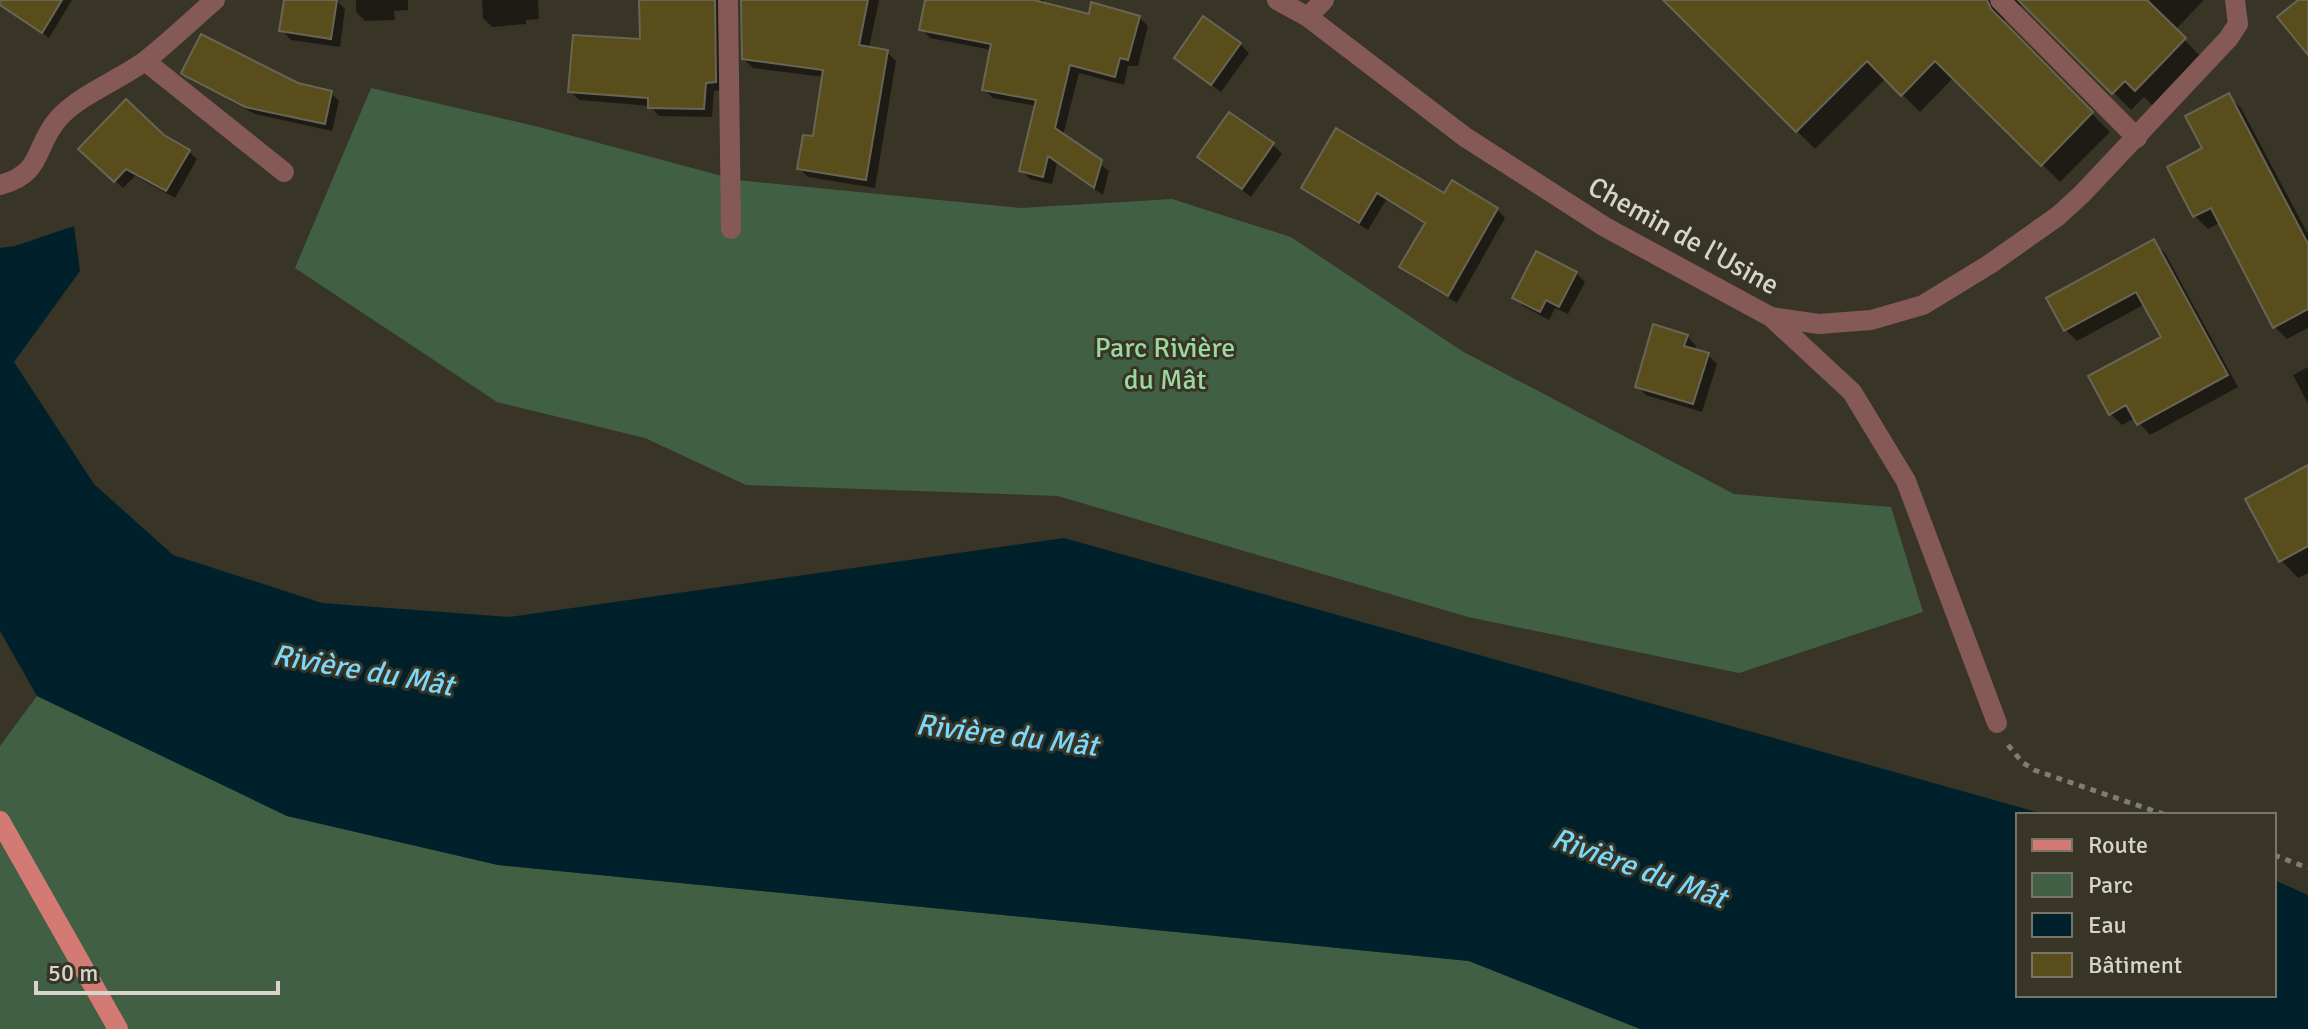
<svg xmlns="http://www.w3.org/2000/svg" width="2308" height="1029" font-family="Signika,sans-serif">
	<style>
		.green { fill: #416043 }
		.water { fill: #00212b }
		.shadow { fill: #0007 }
		.building { fill: #594d1b; stroke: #696555; stroke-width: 2 }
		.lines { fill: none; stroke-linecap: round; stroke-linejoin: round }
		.path { stroke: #7f7c70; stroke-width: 5; stroke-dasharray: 6 6; stroke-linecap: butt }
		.minor { stroke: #855956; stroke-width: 20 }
		.major { stroke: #d37a75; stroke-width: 20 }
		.labels { text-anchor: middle; stroke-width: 6; stroke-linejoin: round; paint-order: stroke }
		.street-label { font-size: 28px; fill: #d6d4cb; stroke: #383426 }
		.park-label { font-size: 28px; fill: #9ad89f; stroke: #383426 }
		.water-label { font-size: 30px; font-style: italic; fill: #7ad8f9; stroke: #383426 }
	</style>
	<rect width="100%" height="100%" fill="#383426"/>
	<!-- green -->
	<path class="green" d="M371,88L539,127L737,180L1021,208L1172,199L1291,237L1462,351L1734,494L1891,507L1923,612L1739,673L1468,617L1058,496L746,485L645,438L497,402L295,268Z
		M37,696L287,816L498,865L1469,961L1640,1029H0V746Z"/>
	<!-- water -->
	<path class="water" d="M74,226L80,271L14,362L94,484L173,555L322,603L509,617L1064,538L2047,815H2018V995H2274V880L2308,895V1029H1640L1469,961L498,865L287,816L37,696L0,631V248L15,246Z"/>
	<!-- shadow -->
	<path class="shadow" d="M0,0H72L49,38L0,5Z
		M286,0H336L345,9L340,47L291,40L282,30Z
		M356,0H408V10L394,11L395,20L365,21L356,12Z
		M482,0H538L539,19L526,20V24L492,27L483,18Z
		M641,0H718L722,90L714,91L712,117L659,116L650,106L579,100L570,91L642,42Z
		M749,0H879L869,48L887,52L896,61L875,188L808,177L799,168L814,138L824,77L753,68L744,59Z
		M927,0H1044V4L1090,16L1139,17L1148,26L1138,66H1128L1124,85L1079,73L1063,136L1109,171L1103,195L1057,163L1052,184L1030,179L1021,170L1036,106L993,98L984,89L992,50L930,38L922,29Z
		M1666,0H2204L2175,30L2202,58L2154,107L2144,97L2131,110L2029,8L2016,4L2008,9L2004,22L2008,29L2110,132L2060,182L1954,77L1920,112L1886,78L1815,149Z
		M1240,44L1249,53L1221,92L1176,58Z
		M184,73L288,80L331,93L339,101L332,131L255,114L192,81Z
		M2228,96L2241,108L2308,234V328L2287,339L2274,326L2221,222L2208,229L2195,216L2204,149Z
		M163,136L188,151L197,159L175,198L135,176L123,188L81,149Z
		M1273,145L1282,154L1251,197L1199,157Z
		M1303,187L1445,196L1497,209L1505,218L1457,303L1410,275L1402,267L1426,225L1386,200L1368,230L1312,196Z
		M2153,242L2165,253L2238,387L2150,435L2135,418L2122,425L2111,414L2163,338L2145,304L2077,341L2066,330Z
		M1576,273L1585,282L1568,314L1555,308L1549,320L1523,306L1514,297Z
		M1687,336L1696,346L1694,351L1708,355L1717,364L1702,412L1646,395L1637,386Z
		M2308,367V404L2293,375Z
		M2308,467V573L2298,578L2281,560Z"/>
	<!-- building -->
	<path class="building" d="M0,0H62L42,33L0,5Z
		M284,0H337L331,39L279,31Z
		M639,0H715L716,82L706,83L704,109L648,108V98L568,92L573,35L640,39Z
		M741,0H868L859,45L888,50L866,180L797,169L803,135L813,136L823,70L742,59Z
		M925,0H1034L1089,14L1091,2L1140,16L1128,60L1120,58L1115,77L1070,65L1055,128L1102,160L1094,188L1048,156L1043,177L1019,171L1036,100L982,90L991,44L919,30Z
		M1663,0H1987L1991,9L2093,112L2041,166L1935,61L1901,96L1867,61L1796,132Z
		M2018,0H2147L2186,38L2135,91L2125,81L2112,94Z
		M2298,0H2308V55L2277,17Z
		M1203,16L1241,43L1211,85L1174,58Z
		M201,34L298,83L332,91L325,124L245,107L185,76L181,73Z
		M2229,93L2308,244V309L2273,328L2211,208L2193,217L2167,167L2202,148L2185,116Z
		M126,99L164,135L190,150L166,191L126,169L114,182L78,149Z
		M1229,112L1274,143L1242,189L1197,157Z
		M1336,128L1444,193L1452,180L1498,208L1448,296L1399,267L1425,223L1377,193L1359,223L1301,188Z
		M2154,239L2228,375L2137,425L2126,405L2109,415L2088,376L2161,337L2136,292L2064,331L2046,298Z
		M1536,251L1577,272L1559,307L1546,300L1540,312L1512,298Z
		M1653,324L1688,335L1684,346L1709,353L1693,404L1635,387Z
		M2308,465V546L2279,562L2245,499Z"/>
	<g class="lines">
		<!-- path -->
		<path class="path" d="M2008,745L2022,762L2034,770L2166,815
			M2274,855L2308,868"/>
		<!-- minor -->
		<path class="minor" d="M728,0L731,229
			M1277,0L1308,17L1465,137L1605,227L1771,317L1819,324L1871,320L1923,305L1990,264L2058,216L2082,194L2228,39L2238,24L2235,0
			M2000,0L2137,138
			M1308,17L1324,0
			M145,61L284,172
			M0,185C44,173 33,148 58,119C79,95 119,80 145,61C169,42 192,20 215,0
			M1771,317L1852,392L1906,481L1997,723"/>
		<!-- major -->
		<path class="major" d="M0,821L118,1029"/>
	</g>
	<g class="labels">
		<!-- street labels -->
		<g class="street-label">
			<text transform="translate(1684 235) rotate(29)" y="10">Chemin de l'Usine</text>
		</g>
		<!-- park labels -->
		<g class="park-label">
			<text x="1165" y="357">Parc Rivière<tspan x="1165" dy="32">du Mât</tspan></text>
		</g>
		<!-- water labels -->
		<g class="water-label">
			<text transform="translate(363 670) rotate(10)" y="10">Rivière du Mât</text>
			<text transform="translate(1007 735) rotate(7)" y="10">Rivière du Mât</text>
			<text transform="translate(1639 868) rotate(20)" y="10">Rivière du Mât</text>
		</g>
	</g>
	<!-- legend -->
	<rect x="2016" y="813" width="260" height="184" fill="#383426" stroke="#777468" stroke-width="2"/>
	<rect x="2032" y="839" width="40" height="12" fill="#d37a75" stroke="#777468" stroke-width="2"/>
	<text x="2088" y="853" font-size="24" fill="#d6d4cb">Route</text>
	<rect x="2032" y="873" width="40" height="24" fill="#416043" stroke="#777468" stroke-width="2"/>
	<text x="2088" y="893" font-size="24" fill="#d6d4cb">Parc</text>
	<rect x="2032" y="913" width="40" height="24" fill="#00212b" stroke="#777468" stroke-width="2"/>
	<text x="2088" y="933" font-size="24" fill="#d6d4cb">Eau</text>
	<rect x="2032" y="953" width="40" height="24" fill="#594d1b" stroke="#777468" stroke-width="2"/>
	<text x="2088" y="973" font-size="24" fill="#d6d4cb">Bâtiment</text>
	<!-- scale -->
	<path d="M36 981v12h242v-12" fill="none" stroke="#d6d4cb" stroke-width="4"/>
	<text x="48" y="981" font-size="24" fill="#d6d4cb" stroke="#383426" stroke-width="6" paint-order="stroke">50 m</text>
</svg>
